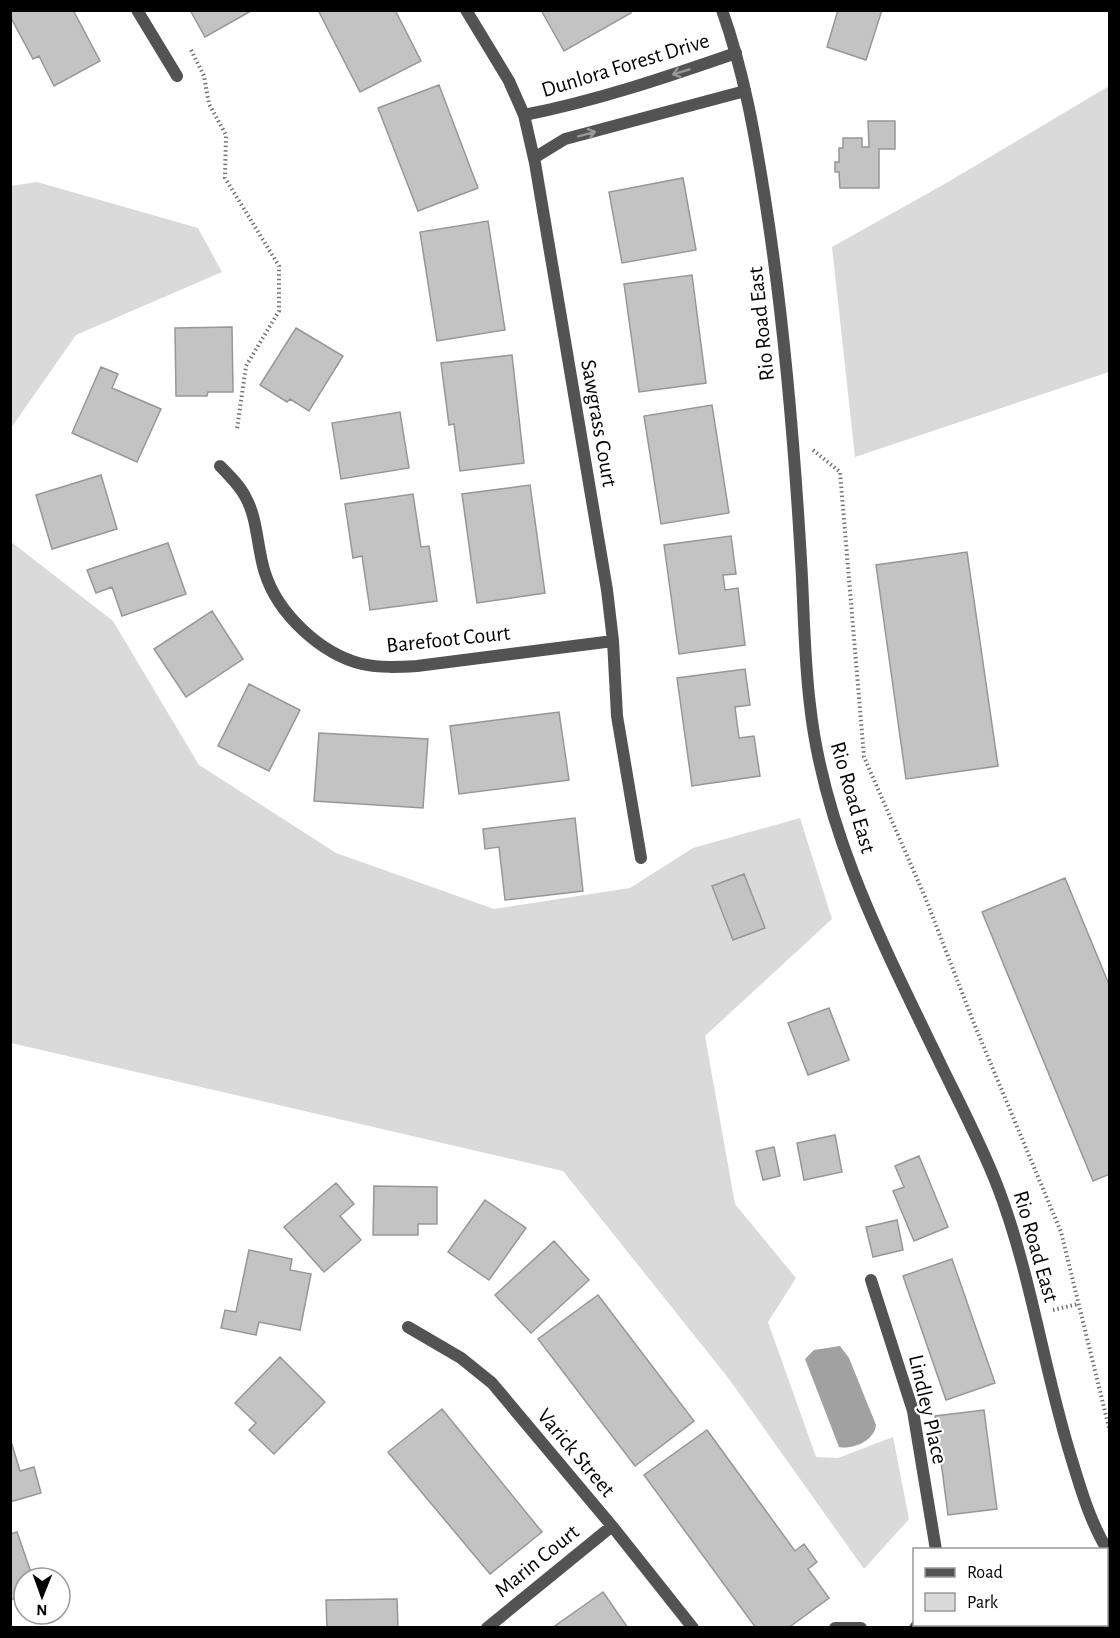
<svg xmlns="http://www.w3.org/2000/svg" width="1120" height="1638" font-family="'Alegreya Sans',sans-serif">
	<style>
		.green { fill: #dadada }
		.water { fill: #a1a1a1 }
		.building { fill: #c3c3c3; stroke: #979797; stroke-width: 1.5 }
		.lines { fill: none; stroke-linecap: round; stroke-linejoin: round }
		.path { stroke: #757575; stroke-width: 4; stroke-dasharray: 1.5 3; stroke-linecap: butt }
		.minor { stroke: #535353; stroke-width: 12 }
		.tertiary { stroke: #535353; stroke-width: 12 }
		.oneway { stroke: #989898 }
		.labels { text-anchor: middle; stroke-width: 4.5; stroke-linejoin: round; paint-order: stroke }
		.street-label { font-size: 22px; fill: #000; stroke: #fff }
	</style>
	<rect width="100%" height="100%" fill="#fff"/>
	<!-- green -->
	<path class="green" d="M1109,86V372L855,457L832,247L948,182Z
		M37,182L198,228L222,272L76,335L11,428V186Z
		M10,541L113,621L199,765L336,853L494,909L630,888L693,848L800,818L832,919L705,1036L735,1204L796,1278L768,1322L816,1457L838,1458L893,1437L909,1519L864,1569L729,1379L563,1171L11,1043Z"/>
	<!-- water -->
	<path class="water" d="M840,1346L849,1358L876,1425C875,1440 853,1450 839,1447L805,1359L814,1350Z"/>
	<!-- building -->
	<path class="building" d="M10,10H73L100,61L54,86L39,56L33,59L10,16Z
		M190,10H251V11L205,37Z
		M318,10H395L421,61L360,92Z
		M541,10H630L631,13L564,51Z
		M838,10H882L866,60L827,47Z
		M439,85L478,188L418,211L378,108Z
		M868,121H895V149H879V188H840L839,172H835V162H839V148H843V138H862V147H869Z
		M683,178L696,250L622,263L609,192Z
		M488,221L505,330L437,341L420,232Z
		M692,275L706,383L639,392L624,284Z
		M232,327L233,392H208L207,396H176L175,328Z
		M296,328L343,356L309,411L290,399L287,402L260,385Z
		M512,355L524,463L460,471L454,424L449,425L441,363Z
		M101,367L118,374L112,388L161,409L137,462L72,433Z
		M712,405L729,513L661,524L644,416Z
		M400,412L409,468L341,479L332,423Z
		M101,475L117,529L52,549L36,495Z
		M530,485L545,593L477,603L462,494Z
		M413,494L421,547L429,546L437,601L370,610L362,556L353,558L345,504Z
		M731,536L736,574L723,575L725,590L738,588L745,645L679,654L664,545Z
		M168,543L186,594L122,616L112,587L96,593L87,570Z
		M967,552L998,766L906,779L876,565Z
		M212,611L243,659L186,697L154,649Z
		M745,669L750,705L735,707L739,738L754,736L760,776L692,786L677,678Z
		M249,684L300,710L269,771L218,746Z
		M559,712L569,780L459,794L450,726Z
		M319,733L428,739L423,808L314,801Z
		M575,818L583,891L505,900L499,847L485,849L483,829Z
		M744,874L765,928L733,940L712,886Z
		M1065,878L1110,987V1174L1093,1181L982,912Z
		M829,1008L849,1060L808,1075L788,1023Z
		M835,1135L842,1172L804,1180L797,1143Z
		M774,1147L780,1176L763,1180L756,1151Z
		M919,1156L948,1227L914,1241L893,1191L904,1187L895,1166Z
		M336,1183L354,1204L340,1216L361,1240L324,1272L284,1227Z
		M374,1186L437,1187V1224H418V1235H373Z
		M485,1200L526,1228L489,1280L448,1252Z
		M897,1220L903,1250L873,1257L866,1227Z
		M554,1241L589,1280L531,1333L495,1295Z
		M249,1250L292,1259L290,1270L311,1274L300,1330L259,1322L256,1335L221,1328L225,1310L236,1312Z
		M952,1259L995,1383L946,1400L903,1276Z
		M598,1295L694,1421L635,1466L538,1339Z
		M280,1357L325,1402L274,1454L249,1430L256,1423L235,1403Z
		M442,1409L542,1532L490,1574L388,1452Z
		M984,1410L997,1509L948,1515L935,1416Z
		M707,1430L795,1551L804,1544L817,1562L808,1569L829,1598L788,1628H756L644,1475Z
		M10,1438L20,1471L34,1467L41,1493L10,1502Z
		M17,1532L33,1578H24V1595L10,1600V1534Z
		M603,1592L628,1628H552Z
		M397,1599L398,1628H327L326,1600Z"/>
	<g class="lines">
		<!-- path -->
		<path class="path" d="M191,50L204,76L209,104L226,135L225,178L279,266V311L246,366L237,429
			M813,450L840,472L864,757L925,897L975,1026L1061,1232L1110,1432
			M1053,1310L1078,1304"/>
		<!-- minor -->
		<path class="minor" d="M137,10L177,76
			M466,10L509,81L524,115L535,163L607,590L613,641L617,716L641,858
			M524,115C596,101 667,77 736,53
			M534,158L565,139L745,91
			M220,466C230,476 240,486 246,498C258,520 257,549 265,573C278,614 321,654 362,664C380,668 399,667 417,666L613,641
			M871,1280L913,1411L936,1550
			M408,1327L461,1358L492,1383L612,1526L693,1628
			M487,1628L612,1526
			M835,1628H861
			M915,1628L918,1624
			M1000,1628L1003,1624"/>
		<!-- tertiary -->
		<path class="tertiary" d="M722,10C744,72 755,135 765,199C784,319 794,439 801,560C804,608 804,657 810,705C824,834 887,952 942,1067C961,1106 981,1144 997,1185C1031,1273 1043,1367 1071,1457C1081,1490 1091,1525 1110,1554"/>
	</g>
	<!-- one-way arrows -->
	<defs><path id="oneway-shaft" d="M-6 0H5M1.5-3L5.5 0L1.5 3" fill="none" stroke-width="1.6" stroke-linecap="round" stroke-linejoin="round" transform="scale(1.5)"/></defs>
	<g class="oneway">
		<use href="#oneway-shaft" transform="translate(681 72) rotate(163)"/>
		<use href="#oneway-shaft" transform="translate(587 134) rotate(-15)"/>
	</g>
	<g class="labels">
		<!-- street labels -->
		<g class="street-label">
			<text transform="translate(625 64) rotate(-17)" y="8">Dunlora Forest Drive</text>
			<text transform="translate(760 324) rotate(-96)" y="8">Rio Road East</text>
			<text transform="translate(600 423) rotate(80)" y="8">Sawgrass Court</text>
			<text transform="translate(448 638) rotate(-6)" y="8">Barefoot Court</text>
			<text transform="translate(854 797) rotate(74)" y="8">Rio Road East</text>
			<text transform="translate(1037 1246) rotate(74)" y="8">Rio Road East</text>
			<text transform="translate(929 1409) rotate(77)" y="8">Lindley Place</text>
			<text transform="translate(577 1452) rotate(50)" y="8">Varick Street</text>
			<text transform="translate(536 1560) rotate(-39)" y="8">Marin Court</text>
		</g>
	</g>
	<!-- border -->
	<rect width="1120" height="1638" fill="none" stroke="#000000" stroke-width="24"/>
	<!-- legend -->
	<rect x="913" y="1548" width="195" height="78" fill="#ffffff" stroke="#999999" stroke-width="1.5"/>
	<rect x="925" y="1568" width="30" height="9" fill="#535353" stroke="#999999" stroke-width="1.5"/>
	<text x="967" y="1578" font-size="18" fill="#000000">Road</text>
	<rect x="925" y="1593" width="30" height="18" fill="#dadada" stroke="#999999" stroke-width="1.5"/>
	<text x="967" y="1608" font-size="18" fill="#000000">Park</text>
	<!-- north arrow -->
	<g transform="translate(42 1596) rotate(181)"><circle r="28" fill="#ffffff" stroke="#999999" stroke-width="1.5"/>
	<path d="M0-4.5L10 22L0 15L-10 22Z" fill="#000000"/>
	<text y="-9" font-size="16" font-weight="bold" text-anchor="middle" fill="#000000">N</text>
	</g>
</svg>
